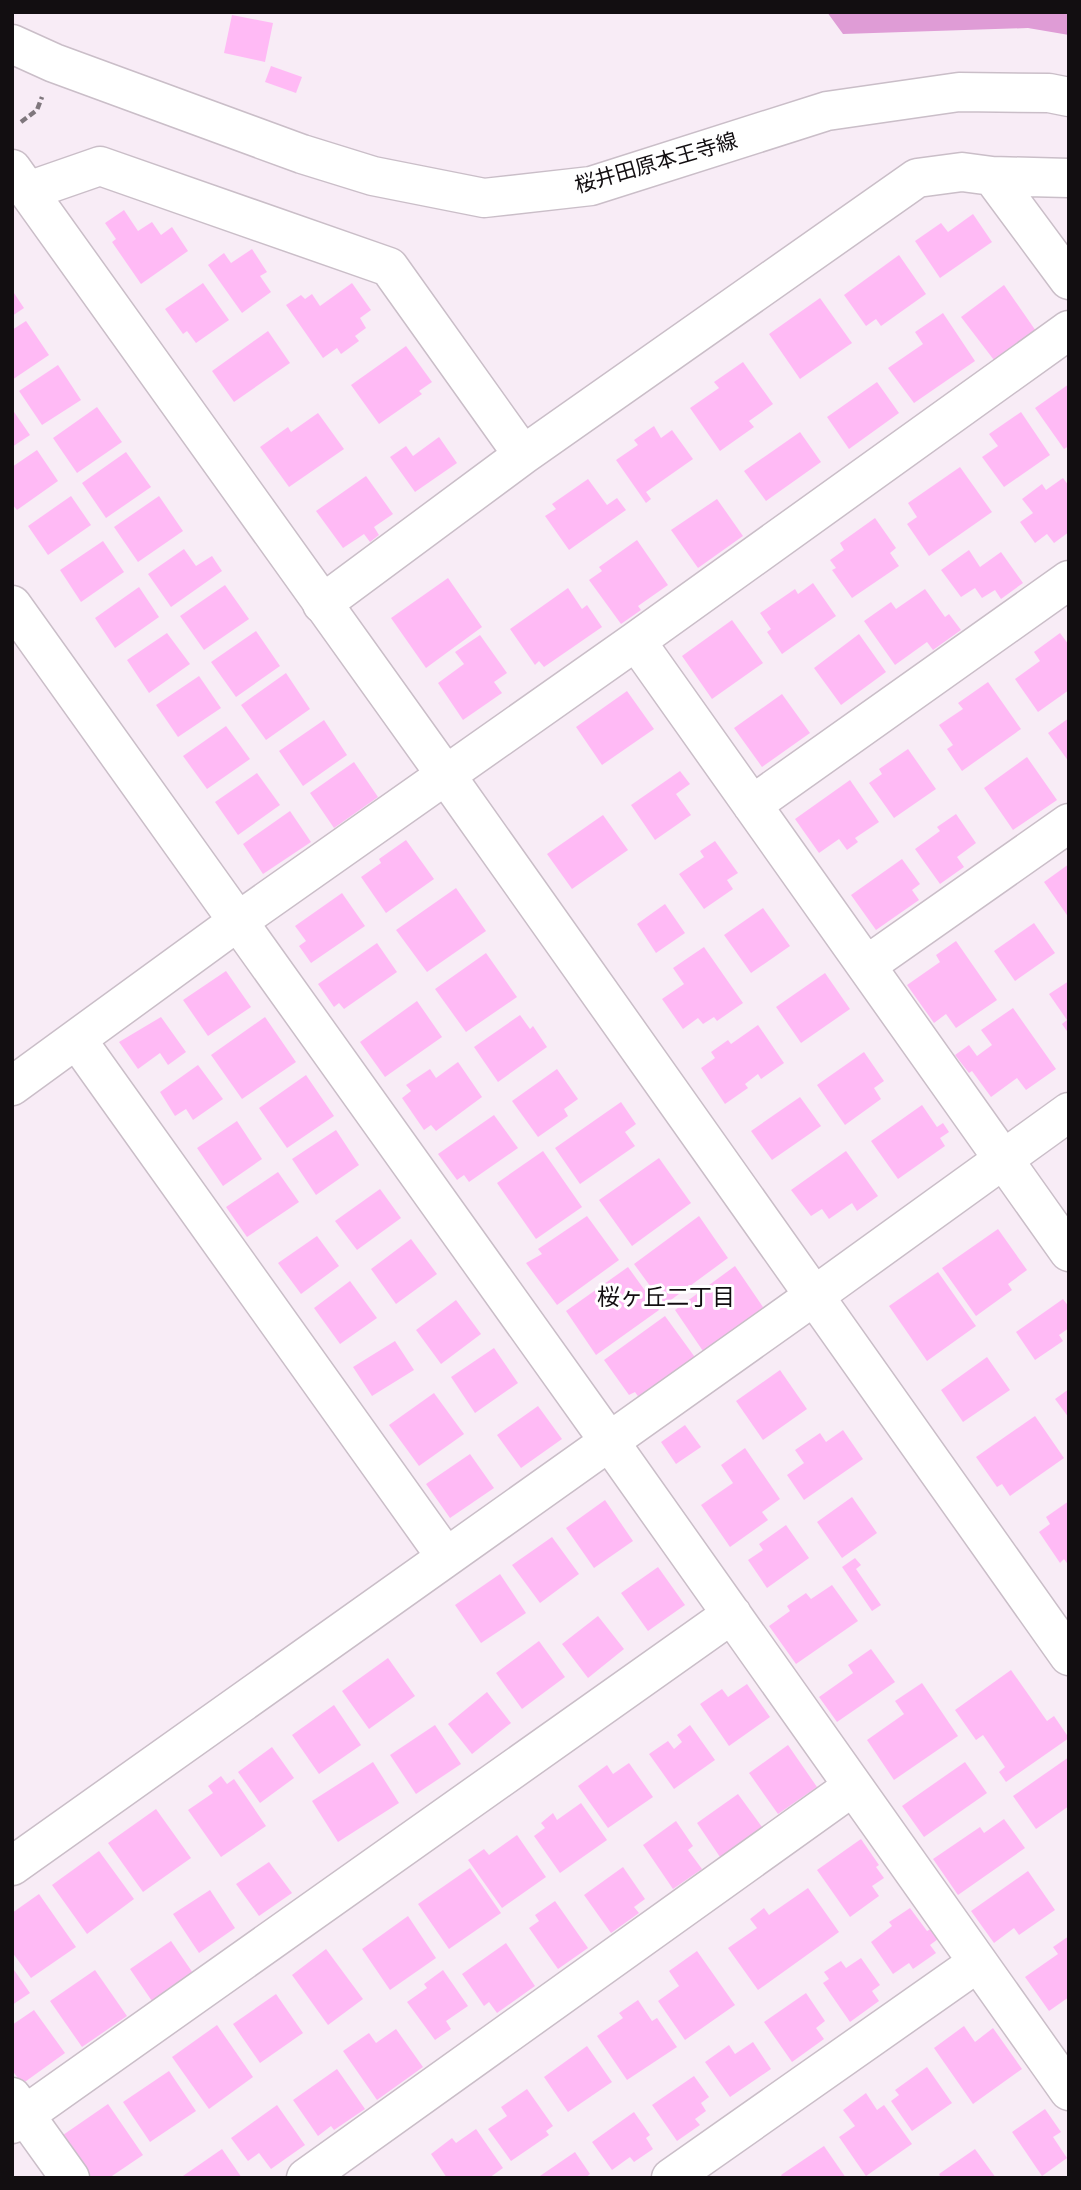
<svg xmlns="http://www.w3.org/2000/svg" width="1081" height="2190" font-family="'Noto Sans','Noto Sans JP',sans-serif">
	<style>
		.water { fill: #df9cd6 }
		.building { fill: #ffbaf5 }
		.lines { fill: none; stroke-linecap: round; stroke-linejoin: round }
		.street-casing { stroke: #cabec8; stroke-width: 41 }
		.secondary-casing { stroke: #cabec8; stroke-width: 41 }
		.primary-casing { stroke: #cabec8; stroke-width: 41 }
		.path { stroke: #7f777d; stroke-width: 4.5; stroke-dasharray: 7 3.5; stroke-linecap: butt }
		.street { stroke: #fff; stroke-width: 38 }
		.secondary { stroke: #fff; stroke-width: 38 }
		.primary { stroke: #fff; stroke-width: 38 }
		.labels { text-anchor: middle; stroke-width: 6; stroke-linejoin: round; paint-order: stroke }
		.street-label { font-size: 21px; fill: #120e11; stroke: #fff }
		.neighbourhood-label { font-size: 23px; fill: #120e11; stroke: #fff }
	</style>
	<rect width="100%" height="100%" fill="#f8ecf6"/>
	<!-- water -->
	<path class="water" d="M827,12H1069V35L1028,28L843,34Z"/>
	<!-- building -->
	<path class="building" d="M232,15L273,23L265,62L224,53Z
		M271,66L302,77L296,93L265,82Z
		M124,210L138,231L152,222L161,235L172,227L188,251L141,284L112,242L116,239L105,223Z
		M973,214L992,242L940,278L915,241L941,223L948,232Z
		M252,249L267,272L260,276L271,292L242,313L208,265L224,253L231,263Z
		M899,255L926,294L881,326L876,319L866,326L844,295Z
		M203,283L229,320L196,343L187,331L183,334L165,309Z
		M352,283L371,310L360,318L366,328L355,336L359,341L341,354L337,348L323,358L286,305L301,295L305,299L312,294L320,306Z
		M1004,285L1038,334L997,364L961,317Z
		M12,290L24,308L12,316Z
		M820,298L852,343L800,379L769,334Z
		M943,313L975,361L914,403L888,368L923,344L915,332Z
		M26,321L49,355L12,380V330Z
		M268,331L290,363L234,402L212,371Z
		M406,346L432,382L419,391L422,394L379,424L351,385Z
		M743,362L773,404L749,421L754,427L720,451L690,408L719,388L714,382Z
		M58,365L81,400L42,425L19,391Z
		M877,382L899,413L849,449L827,417Z
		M1069,384V446L1064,449L1035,408Z
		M97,407L122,442L77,473L53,438Z
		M12,409L30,435L12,447Z
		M1021,412L1050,455L1004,487L982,457L998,446L989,434Z
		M318,413L344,449L289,487L260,447L288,427L291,432Z
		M654,426L661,438L672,430L693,459L646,492L651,499L646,503L616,460L638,445L634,440Z
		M800,432L821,462L766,501L744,471Z
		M439,437L457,463L415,492L390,457L406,446L413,456Z
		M37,450L58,481L17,510L12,504V467Z
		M126,452L151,487L106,518L82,483Z
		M960,467L992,512L929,556L907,524L917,517L908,503Z
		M366,476L393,514L374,527L379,535L370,542L364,534L343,548L316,511Z
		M1063,478L1069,486V532L1054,543L1047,534L1035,543L1020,522L1033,513L1022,499L1042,484L1046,490Z
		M588,479L607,505L617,498L626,510L569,550L545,516L556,509L552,504Z
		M71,496L91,525L48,555L28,526Z
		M159,496L183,531L138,562L114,527Z
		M717,499L743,536L698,568L671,530Z
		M875,518L896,548L890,553L899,566L852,598L832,570L836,568L830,560L844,550L840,543Z
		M637,540L668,585L638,606L641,610L621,624L589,580L602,571L599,567Z
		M103,541L124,572L81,602L60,570Z
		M184,549L196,566L212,556L222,571L171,607L148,574Z
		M969,550L980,567L1001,552L1023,583L1001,599L995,590L982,598L975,588L961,597L941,570Z
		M448,578L482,627L426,668L391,618Z
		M813,583L836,616L782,654L767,632L771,629L760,613L795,589L798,594Z
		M225,585L249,619L204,650L180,616Z
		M139,587L159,617L115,648L95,618Z
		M568,588L582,609L587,605L602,627L544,667L539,661L535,665L510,629Z
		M925,589L945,617L949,614L961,630L933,650L927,642L895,665L864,621L891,602L896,609Z
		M732,620L763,663L712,699L682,656Z
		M256,631L280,666L236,697L211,662Z
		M167,633L190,664L149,693L127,660Z
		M1060,633L1069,645V690L1038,712L1015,679L1040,661L1034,652Z
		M859,634L886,672L841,705L814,668Z
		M480,635L507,673L494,682L502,693L463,720L438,683L464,664L455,652Z
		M286,673L310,709L266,740L241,705Z
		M199,676L221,708L178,737L156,705Z
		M988,682L1021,729L962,771L947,749L953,745L939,725L963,709L958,703Z
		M627,691L654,729L602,765L576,727Z
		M782,694L810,733L762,767L734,728Z
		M1069,718V762L1048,733Z
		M324,720L347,755L303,786L279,751Z
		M226,726L250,759L207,789L183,756Z
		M908,749L936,789L894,818L869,783L882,774L879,769Z
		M1027,757L1057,800L1013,830L984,788Z
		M354,762L378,797L334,828L310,793Z
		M680,771L690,784L676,794L691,815L655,840L631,805Z
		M257,773L280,805L238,835L215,802Z
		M850,780L879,822L855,838L858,842L847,850L839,839L819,853L795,819Z
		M290,811L311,842L263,874L243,844Z
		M956,814L976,843L957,857L964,867L940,884L915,849L940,831L937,827Z
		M603,815L628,850L572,889L547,854Z
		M406,840L434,879L386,913L361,877L381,863L379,859Z
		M715,841L738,873L727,880L733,889L704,909L679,874L704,857L700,851Z
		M902,859L920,884L912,890L919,900L876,930L851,895Z
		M1069,864V918L1044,882Z
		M456,888L486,931L427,972L396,930Z
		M342,893L365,926L311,963L299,946L306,941L295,926Z
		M665,904L685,933L656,953L637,924Z
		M763,908L790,946L751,973L724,935Z
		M1034,923L1055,953L1015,981L994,951Z
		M956,941L997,1000L956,1028L946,1014L934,1023L907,985L940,962L936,955Z
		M377,943L397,972L344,1009L339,1003L334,1007L318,984Z
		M704,947L743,1003L717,1021L714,1017L703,1024L698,1018L683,1029L662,999L684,984L673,968Z
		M486,953L517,997L466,1032L435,989Z
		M226,971L251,1007L208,1036L183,1000Z
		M825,973L850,1009L801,1043L776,1007Z
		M1069,981V1034L1062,1024L1067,1020L1049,994Z
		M417,1001L442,1037L385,1077L360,1042Z
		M1013,1008L1056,1069L1026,1090L1017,1078L991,1097L972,1071L969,1073L955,1055L969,1045L977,1056L992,1045L981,1030Z
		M520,1015L530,1029L533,1026L547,1047L498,1082L474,1047Z
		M161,1017L186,1052L168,1065L160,1053L138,1069L119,1042Z
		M265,1017L296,1062L242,1099L211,1055Z
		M758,1025L784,1063L761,1079L758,1074L745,1084L748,1088L725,1104L701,1068L715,1058L711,1052L728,1040L731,1044Z
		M864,1052L884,1081L874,1088L881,1099L845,1125L817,1085Z
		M458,1062L482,1097L436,1131L431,1125L424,1130L402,1098L411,1091L406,1085L430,1069L436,1078Z
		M198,1065L223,1099L193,1120L186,1109L175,1116L160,1092Z
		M557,1069L578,1099L564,1109L568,1116L538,1137L512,1101Z
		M306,1075L334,1116L287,1148L259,1108Z
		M800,1097L821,1126L772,1160L751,1131Z
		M621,1102L636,1124L625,1132L635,1146L580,1184L555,1148Z
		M922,1105L937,1127L943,1123L949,1132L940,1138L945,1146L898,1179L871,1141Z
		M494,1115L518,1148L469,1182L464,1175L457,1180L438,1154Z
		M237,1121L262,1159L223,1186L197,1148Z
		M336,1130L359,1165L316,1195L292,1159Z
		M543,1151L582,1207L536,1239L497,1183Z
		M846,1151L878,1196L857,1211L852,1203L829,1219L822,1209L811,1216L791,1190Z
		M659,1158L691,1203L632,1246L599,1200Z
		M278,1172L299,1202L247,1237L226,1207Z
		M380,1189L401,1218L357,1250L335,1221Z
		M587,1216L619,1260L557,1305L526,1263L542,1254L538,1249Z
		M699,1216L728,1258L664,1305L634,1264Z
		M998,1229L1027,1270L1008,1284L1012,1290L976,1316L942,1268Z
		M317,1236L339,1266L301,1294L278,1263Z
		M411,1239L437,1274L396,1304L371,1269Z
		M735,1266L765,1310L705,1354L675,1310Z
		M628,1267L659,1310L596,1355L566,1311Z
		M938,1272L976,1326L927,1361L889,1306Z
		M350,1281L377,1318L340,1344L314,1308Z
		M1063,1299L1069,1307V1328L1059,1335L1063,1341L1035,1360L1016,1332Z
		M456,1300L481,1334L441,1364L416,1330Z
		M665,1316L702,1367L642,1402L635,1392L629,1395L604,1360Z
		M395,1341L414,1370L372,1396L353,1367Z
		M494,1348L518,1383L475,1413L451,1377Z
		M987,1357L1010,1390L963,1422L941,1390Z
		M780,1370L807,1409L763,1440L736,1401Z
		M1069,1389V1418L1055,1399Z
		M434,1393L464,1434L419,1466L389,1425Z
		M538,1406L562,1439L521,1468L497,1435Z
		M1035,1416L1064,1458L1010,1496L1002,1484L997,1487L976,1457Z
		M685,1425L701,1447L676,1464L661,1442Z
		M843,1430L863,1459L804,1500L787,1475L804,1463L795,1450L820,1433L826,1442Z
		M745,1448L780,1499L762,1512L768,1520L730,1547L701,1505L733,1483L721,1465Z
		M470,1454L494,1488L450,1518L426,1484Z
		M852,1497L877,1533L842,1558L817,1522Z
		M605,1500L633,1541L594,1568L566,1528Z
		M1069,1501V1566L1064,1559L1060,1563L1039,1532L1050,1524L1046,1517Z
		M786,1525L809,1558L767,1588L748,1560L763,1550L759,1544Z
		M552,1537L579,1574L540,1603L512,1565Z
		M855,1558L861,1565L856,1569L881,1605L872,1611L842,1567Z
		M658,1567L685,1605L648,1631L621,1593Z
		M500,1574L526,1613L481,1643L455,1605Z
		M832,1585L858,1621L796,1664L769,1626L790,1611L787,1606L806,1593L811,1599Z
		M598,1616L624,1649L588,1678L562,1644Z
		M539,1641L565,1677L522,1709L496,1673Z
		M871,1649L895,1682L837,1722L819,1697L853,1673L848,1665Z
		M388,1658L415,1696L369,1729L342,1691Z
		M1011,1670L1047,1721L1054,1716L1069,1738L1006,1782L999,1772L1005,1767L983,1735L976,1740L955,1710Z
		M922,1683L958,1736L894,1780L867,1740L904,1714L895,1701Z
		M747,1684L770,1717L729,1746L700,1704L722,1689L728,1697Z
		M487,1692L511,1723L472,1754L448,1724Z
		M334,1705L361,1745L319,1774L292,1735Z
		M435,1725L461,1764L416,1794L390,1755Z
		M690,1725L715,1760L674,1789L649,1754L668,1741L674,1749L682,1742L677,1735Z
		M788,1745L817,1787L778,1814L749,1773Z
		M272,1747L294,1778L260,1803L238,1772Z
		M1069,1757V1806L1036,1829L1013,1796Z
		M373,1762L399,1803L338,1842L312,1801Z
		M965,1762L987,1793L924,1837L902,1806Z
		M629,1763L653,1797L608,1828L578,1786L607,1765L613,1774Z
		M221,1776L227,1784L234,1779L266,1826L221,1857L188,1810L213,1793L208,1786Z
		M738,1794L762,1827L720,1857L697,1823Z
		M581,1803L607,1840L560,1873L534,1836L545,1828L541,1823L553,1813L557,1820Z
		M156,1809L191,1858L143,1892L108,1843Z
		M1004,1819L1025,1848L958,1895L933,1859L980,1827L984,1833Z
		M676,1821L693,1846L688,1850L702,1869L673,1889L643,1845Z
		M517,1835L546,1877L502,1908L468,1860L484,1849L489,1855Z
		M861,1839L879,1865L876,1867L884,1878L872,1886L879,1896L850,1917L817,1870Z
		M99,1851L134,1899L87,1934L52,1885Z
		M269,1862L292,1893L259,1916L236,1884Z
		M623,1867L645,1899L634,1907L639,1913L611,1933L584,1895Z
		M470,1868L501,1913L449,1949L418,1904Z
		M1028,1871L1055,1910L1019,1935L1014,1928L994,1943L971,1911Z
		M808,1888L839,1932L758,1990L728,1948L757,1928L750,1919L764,1908L769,1915Z
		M210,1890L235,1928L199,1953L173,1914Z
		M39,1894L76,1947L31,1978L12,1952V1913Z
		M555,1901L588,1948L558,1969L529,1928L539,1921L535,1915Z
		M910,1908L927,1931L931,1929L938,1939L930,1945L936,1953L913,1969L909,1963L893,1974L871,1942L892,1926L889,1922Z
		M408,1916L436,1958L390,1990L362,1949Z
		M1069,1936V1997L1049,2011L1025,1977L1058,1954L1053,1947Z
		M171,1941L195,1976L154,2004L130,1969Z
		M506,1943L535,1986L497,2013L489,2002L484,2006L462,1974Z
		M326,1949L363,1999L328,2025L292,1975Z
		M697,1951L735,2005L685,2040L658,2001L679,1986L669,1971Z
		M861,1958L880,1985L872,1991L879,2001L850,2022L823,1983L829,1979L824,1972L841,1961L846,1968Z
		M12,1967L30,1993L12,2005Z
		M95,1970L127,2016L82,2047L50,2001Z
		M443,1970L468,2006L446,2021L451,2029L435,2040L407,2002L427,1988L424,1984Z
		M806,1993L825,2021L816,2028L824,2039L792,2062L764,2022Z
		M276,1994L303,2033L260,2063L233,2024Z
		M638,2000L652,2021L657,2018L677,2047L627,2080L597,2036L623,2018L619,2013Z
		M34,2010L65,2053L22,2084L12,2070V2025Z
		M217,2025L253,2077L209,2109L172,2057Z
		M964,2026L975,2042L993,2028L1022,2069L973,2104L934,2048Z
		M396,2029L423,2067L377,2100L343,2051L369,2033L376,2043Z
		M753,2042L771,2069L730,2097L705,2062L729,2045L735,2054Z
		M587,2046L612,2082L568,2112L544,2077Z
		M927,2067L952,2103L912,2131L891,2101L899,2095L895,2090Z
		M337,2069L365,2109L334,2130L331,2126L318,2136L293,2100Z
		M169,2071L196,2111L150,2142L123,2102Z
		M694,2076L709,2097L701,2103L706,2111L695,2119L700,2125L677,2141L652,2105Z
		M527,2089L553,2126L546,2131L549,2135L511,2161L488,2129L507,2116L501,2107Z
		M866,2093L877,2110L884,2105L912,2144L866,2176L839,2137L855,2126L843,2110Z
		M108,2104L143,2155L109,2178H92L63,2135Z
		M277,2105L305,2145L271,2169L259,2153L248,2161L231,2138Z
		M1045,2109L1061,2132L1053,2137L1067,2158L1042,2176L1012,2132Z
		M634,2112L650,2135L646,2138L653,2149L634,2162L630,2157L612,2170L592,2142Z
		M476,2129L503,2168L489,2178H447L431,2154L452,2138L456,2143Z
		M824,2146L846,2178H783L781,2175Z
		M222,2149L242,2178H180Z
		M975,2149L996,2178H941L939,2174Z
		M575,2152L590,2174L585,2178H537Z"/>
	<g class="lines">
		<defs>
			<path id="street" d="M992,176L1069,280
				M28,191L100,166L389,267L523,455
				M322,604L523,455L917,178L962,172L992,176L1069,178
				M12,605L609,1441L1069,2091
				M636,641L1069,1252
				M752,805L1069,580
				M867,965L1069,823
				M77,1040L446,1557
				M12,1086L237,922L636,641L1069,330
				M12,1866L814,1296
				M12,2097L70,2178
				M12,2124L732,1614
				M306,2178L852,1787
				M671,2178L977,1963"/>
			<path id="secondary" d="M12,169L445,774L1069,1656
				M814,1296L1069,1112"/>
			<path id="primary" d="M12,44L54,63L302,154L373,176L484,198L591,186L827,111L959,92L1049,93L1069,97"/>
		</defs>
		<!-- street casing -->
		<use href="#street" class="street-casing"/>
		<!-- secondary casing -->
		<use href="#secondary" class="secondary-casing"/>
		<!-- primary casing -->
		<use href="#primary" class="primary-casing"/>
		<!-- path -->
		<path class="path" d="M21,122L37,110L42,97"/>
		<!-- street -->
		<use href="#street" class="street"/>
		<!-- secondary -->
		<use href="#secondary" class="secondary"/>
		<!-- primary -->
		<use href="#primary" class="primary"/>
	</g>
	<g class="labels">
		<!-- street labels -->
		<g class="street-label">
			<text transform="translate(656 163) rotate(-16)" y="7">桜井田原本王寺線</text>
		</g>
		<!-- neighbourhood labels -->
		<g class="neighbourhood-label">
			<text x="666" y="1305">桜ヶ丘二丁目</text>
		</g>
	</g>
	<!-- border -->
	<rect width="1081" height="2190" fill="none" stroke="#120e11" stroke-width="28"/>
</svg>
